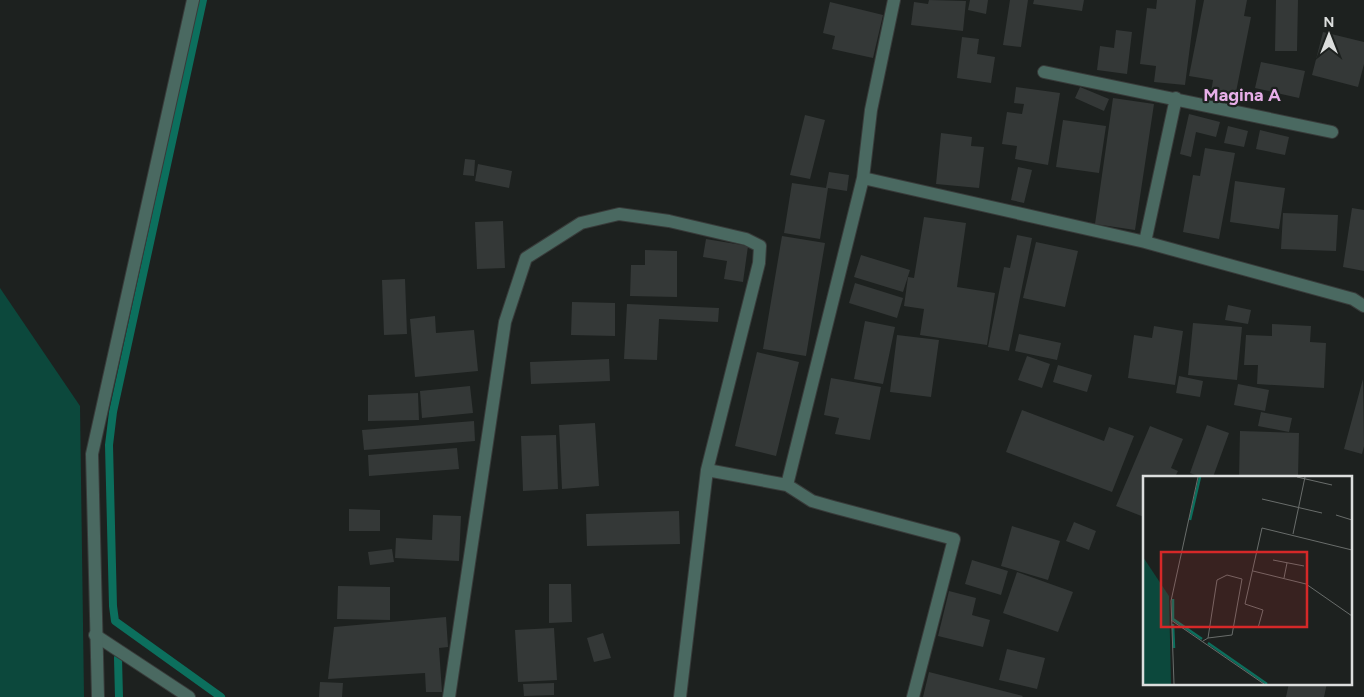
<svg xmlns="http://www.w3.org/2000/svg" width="1364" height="697" font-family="Figtree,sans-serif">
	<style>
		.green { fill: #0c483c }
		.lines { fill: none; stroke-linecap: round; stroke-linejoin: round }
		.stream { stroke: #0c6f5d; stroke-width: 8 }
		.building { fill: #343837 }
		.minor-casing { stroke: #383b3a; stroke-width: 14 }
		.tertiary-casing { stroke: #383b3a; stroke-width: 14 }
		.minor { stroke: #4a6961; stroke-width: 12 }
		.tertiary { stroke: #4a6961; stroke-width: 12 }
		.labels { text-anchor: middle; stroke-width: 4.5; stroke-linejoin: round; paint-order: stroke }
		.quarter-label { font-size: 18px; font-weight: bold; fill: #e7aee8; stroke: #1d211f }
		.inset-river { fill: none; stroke: #0c6f5d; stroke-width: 2.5 }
		.inset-road { fill: none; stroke: #696d6b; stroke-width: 1 }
		.view { fill: #d62828; fill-opacity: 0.15; stroke: #d62828; stroke-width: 2.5 }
		.inset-edge { fill: none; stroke: #dcdedd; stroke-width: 2.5 }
	</style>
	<rect width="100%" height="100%" fill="#1d211f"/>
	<!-- green -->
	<path class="green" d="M0,288L80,406L84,697H0Z"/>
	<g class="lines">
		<!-- stream -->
		<path class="stream" d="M203,0L113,412L109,445L113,606L115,621L221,697
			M118,658L119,697"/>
	</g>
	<!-- building -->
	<path class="building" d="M929,0L966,1L963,31L911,25L914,2L928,4Z
		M970,0H988L986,14L968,10Z
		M1010,0H1028L1021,47L1003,45Z
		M1034,0H1084L1082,11L1033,4Z
		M1157,0H1196L1185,85L1154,82L1156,66L1140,64L1147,8L1156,9Z
		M1204,0H1247L1244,16L1251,17L1235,97L1211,92L1213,80L1189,76Z
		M1276,0H1298L1297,51H1275Z
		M830,2L883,15L873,58L832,49L835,36L823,33Z
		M1116,30L1132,32L1127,74L1097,70L1100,46L1114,48Z
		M1323,32L1364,42V64L1358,87L1312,75Z
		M962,37L979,39L977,54L995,57L991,83L957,78Z
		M1261,62L1305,71L1299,98L1255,88Z
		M1016,87L1060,93L1048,165L1015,159L1017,146L1002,144L1007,112L1022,114L1024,104L1014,103Z
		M1080,87L1109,99L1104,111L1075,98Z
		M1113,98L1154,104L1135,230L1095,224Z
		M1189,114L1220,122L1216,137L1196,132L1191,157L1180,154Z
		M805,115L825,120L810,179L790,175Z
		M1063,120L1106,126L1099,173L1056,167Z
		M1228,126L1248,131L1244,147L1224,143Z
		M1260,130L1289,137L1285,155L1256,149Z
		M941,133L972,137L971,146L984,147L979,188L936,184Z
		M1205,148L1235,153L1219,239L1183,232L1193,175L1200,176Z
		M465,159L475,160L474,176L463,175Z
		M478,164L512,171L509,188L475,181Z
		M1018,167L1032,170L1024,203L1011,200Z
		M829,172L849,175L847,191L828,188L820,239L784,233L792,183L826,188Z
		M1235,181L1285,188L1279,229L1230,222Z
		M1352,208L1364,210V271L1343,267Z
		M1283,213L1338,215L1336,251L1281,249Z
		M924,217L966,223L957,287L995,293L987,345L920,335L924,309L904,306L908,277L914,278Z
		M503,221L505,268L477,269L475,222Z
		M1017,235L1032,238L1009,351L988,347L1004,267L1010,268Z
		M782,236L825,243L806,356L763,349Z
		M706,239L748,246L743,282L724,279L727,261L703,257Z
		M1036,242L1078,251L1065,307L1023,298Z
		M645,250L677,251V297L630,296L631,265H645Z
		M861,255L910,270L903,292L854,277Z
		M405,279L407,334L384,335L382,280Z
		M855,283L903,298L897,318L849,303Z
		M572,302L615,303V336L571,335Z
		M627,304L719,308L718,322L659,319L657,360L624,359Z
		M1228,305L1251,310L1248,324L1225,320Z
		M435,316L436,333L474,330L478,371L415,377L410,319Z
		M865,321L895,327L883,384L854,379Z
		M1193,323L1242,327L1237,380L1188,375Z
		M1272,324L1311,326L1310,342L1326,343L1324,388L1257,384L1258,365H1244L1246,335L1272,336Z
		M1154,326L1183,331L1175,385L1128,378L1134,335L1152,338Z
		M1019,334L1061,343L1057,360L1015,351Z
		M897,335L939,340L931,397L890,392Z
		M757,352L799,362L776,456L735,446Z
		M1027,356L1050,364L1042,388L1018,380Z
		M609,359L610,381L531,384L530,362Z
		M1058,365L1092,375L1087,392L1053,382Z
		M1179,376L1203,381L1200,397L1176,393Z
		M831,378L881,387L870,440L835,434L839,418L824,415Z
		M1363,379L1364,446L1362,454L1344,449Z
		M1238,384L1269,390L1265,411L1234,405Z
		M470,386L473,413L422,418L420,391Z
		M418,393L419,420L368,421V395Z
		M1022,410L1104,441L1109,427L1134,436L1112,492L1006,452Z
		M1261,412L1292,418L1289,432L1258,426Z
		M474,421L475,441L364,450L362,430Z
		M595,423L599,486L562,489L559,425Z
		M1207,425L1229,433L1213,477H1201L1190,473Z
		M1150,426L1183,439L1171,468L1178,471L1175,477H1144V517L1116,506Z
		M1240,431L1299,433L1298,477H1239Z
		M556,435L558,489L523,491L521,436Z
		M457,448L459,469L369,476L368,455Z
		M349,509L380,510V531H349Z
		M679,511L680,544L587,546L586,514Z
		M433,515L461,516L459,561L395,558L396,538L432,540Z
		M1074,522L1096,531L1089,550L1066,541Z
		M1012,526L1060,541L1048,580L1001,566Z
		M392,549L394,562L370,565L368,552Z
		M972,560L1008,571L1001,595L965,584Z
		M1017,572L1073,592L1058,632L1003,613Z
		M549,584H571L572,622L549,623Z
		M338,586L390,587V620L337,619Z
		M949,591L976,598L972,615L990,620L983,647L938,636Z
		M446,617L448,647L439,648L442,692H426L425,673L328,679L334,627Z
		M554,628L557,680L518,682L515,630Z
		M603,633L611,658L594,662L587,638Z
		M1007,649L1045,658L1037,689L999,680Z
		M929,672L1023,696L1022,697H923Z
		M320,682L343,683L342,697H319Z
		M554,683V695L524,696L523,684Z
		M1289,683H1327L1324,697H1286Z"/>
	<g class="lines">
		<defs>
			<path id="minor" d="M894,0L871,110L863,178L787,485L812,501L833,507L954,539L913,697
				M1044,72L1332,132
				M863,178L1145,242L1353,299L1364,306
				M1145,242L1176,98
				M707,470L787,485
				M95,635L189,697
				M449,697L505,322L526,258L581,223L619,214L669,221L746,239L760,246L759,263L707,470L680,697"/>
			<path id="tertiary" d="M98,697L92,454L193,0"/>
		</defs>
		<!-- minor casing -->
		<use href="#minor" class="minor-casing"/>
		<!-- tertiary casing -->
		<use href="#tertiary" class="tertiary-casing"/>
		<!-- minor -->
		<use href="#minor" class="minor"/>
		<!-- tertiary -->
		<use href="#tertiary" class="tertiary"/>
	</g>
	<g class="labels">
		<!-- quarter labels -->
		<g class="quarter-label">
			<text x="1242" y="101">Magina A</text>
		</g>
	</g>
	<!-- overview -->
	<g transform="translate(1143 476)">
		<rect width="209" height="209" fill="#1d211f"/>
		<path d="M0,81L26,120L28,208H0Z" fill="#0c483c"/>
		<path class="inset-river" d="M47,44L57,1M30,123V143L59,163M30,148L31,172M65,167L124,208"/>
		<path class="inset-road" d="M154,1L189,9M119,23L179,37M193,39L209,44M150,58L162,1M130,84L161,90M110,95L163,108L209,140M141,102L144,87M28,144L121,208M115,152L120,134L102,128L119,52L209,74M60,165L65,162L74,104L84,99L99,103L89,159L65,162M31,208L28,125L55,1"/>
		<path class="view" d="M18,76H164V151H18Z"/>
		<rect width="209" height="209" class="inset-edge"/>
	</g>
	<!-- north arrow -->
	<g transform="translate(1329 35)" stroke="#1d211f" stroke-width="4" paint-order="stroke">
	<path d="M0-4L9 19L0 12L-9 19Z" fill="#dcdedd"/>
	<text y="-8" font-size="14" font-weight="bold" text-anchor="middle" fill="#dcdedd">N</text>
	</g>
</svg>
